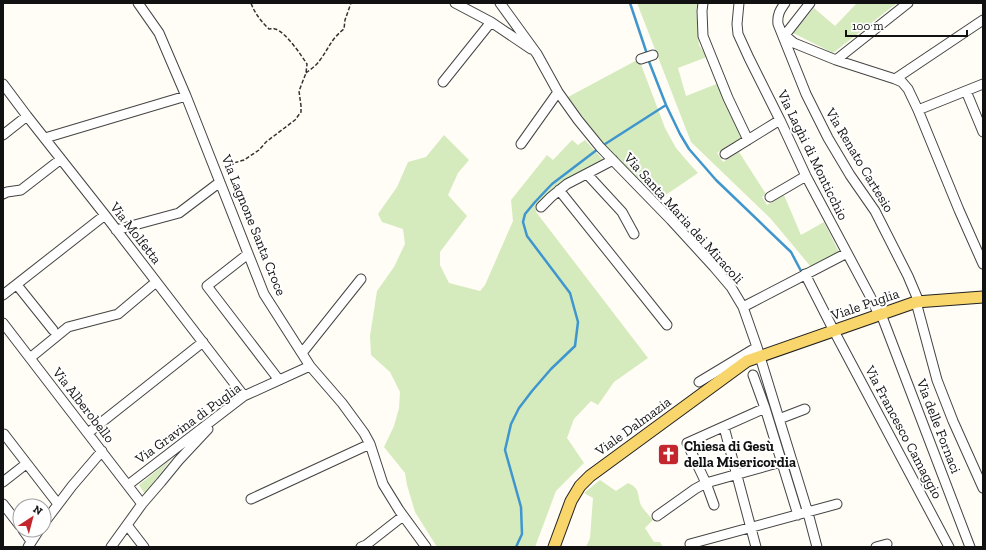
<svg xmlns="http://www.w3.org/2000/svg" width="986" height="550" font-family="'Zilla Slab',serif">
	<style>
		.green { fill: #d5ebbd }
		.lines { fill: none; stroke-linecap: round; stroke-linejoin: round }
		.stream { stroke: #3f96cf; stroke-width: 2.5 }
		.minor-casing { stroke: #444; stroke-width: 11 }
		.major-casing { stroke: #222; stroke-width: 13 }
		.path { stroke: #333; stroke-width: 1.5; stroke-dasharray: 4 2; stroke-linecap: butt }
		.minor { stroke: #fff; stroke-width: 9 }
		.major { stroke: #f9d66b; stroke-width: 11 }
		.labels { text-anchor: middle; stroke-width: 4; stroke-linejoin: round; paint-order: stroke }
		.street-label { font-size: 14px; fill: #111; stroke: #fff }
		.poi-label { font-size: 14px; font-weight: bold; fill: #111; stroke: #fff; text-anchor: start }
	</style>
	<rect width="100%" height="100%" fill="#fffdf5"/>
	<!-- green -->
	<path class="green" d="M637,3H698L696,9L699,45L707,57L678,68L686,96L719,83L741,138L717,153L723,162L739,152L766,194L762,197L767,205L784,195L801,235L824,222L839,252L811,267L771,219L691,142Z
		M857,3H897L833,53L793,33L814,8L835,26Z
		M639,59L665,128L676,148L688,162L698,173L657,201L595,136L577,112L568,97Z
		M444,135L469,160L458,173L448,195L467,216L440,252V265L449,283L480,291L485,285L513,221L511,200L547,155L553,160L572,140L578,145L585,140L605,162L577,174L546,194L536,212L648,358L614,382L598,405L591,401L574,419L567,438L584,463L556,491L535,547H437L415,512L407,485L405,473L384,447L394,426L399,408L400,392L390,372L371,355L370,336L377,291L394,267L405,244L403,229L382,222L378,214L397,187L408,162L426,157Z
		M171,459L145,494L139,485Z
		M600,480L616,491L628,483C642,489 636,496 642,507C645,511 649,516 653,520L645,528L654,542H660L663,547H586L590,538L593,498L584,493Z"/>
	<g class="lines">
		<!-- stream -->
		<path class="stream" d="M630,3L647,54
			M648,59L666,105L680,134L689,149L716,180L791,252L801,271
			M602,146L666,105
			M516,547L522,534L521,507L505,450L511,424L519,408L532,391L551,369L575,346L578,322L570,293L527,236L523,222L525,214L535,202L552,184L598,149"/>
		<defs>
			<path id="minor" d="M138,3L159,33L186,96L264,294L310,366L342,403L364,433L370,444L383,484L399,510L426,547
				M455,3L491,22L531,49
				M500,3L537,54L558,92L578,120L600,147L671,220L714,267L731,287L743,307L757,347L808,513L817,547
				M703,3L702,11L703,36L728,98L748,140
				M739,3L737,24L738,34L749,58L780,120L806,176L870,296L879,315
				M785,3C780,10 777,15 778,24L806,94L828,138L850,175L875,211L908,276L919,302
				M782,33L794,43L836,60L895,79L902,82L908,89L918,110L959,210L983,264
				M785,35L810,3
				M641,59L653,55
				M836,60L908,3
				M895,79L983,20
				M443,82L491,22
				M3,84L27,116L105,215L244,396
				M966,91L983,132
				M918,110L983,84
				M3,135L27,116
				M45,138L186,96
				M521,144L558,92
				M725,154L780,120
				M587,174L622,212L634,234
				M559,190L667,325
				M3,194L7,192L21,190L61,159
				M770,197L806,176
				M541,207L551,197L567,184L613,160
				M116,230L179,213L220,182
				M248,254L207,286L279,380
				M805,274L834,331L949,547
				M17,285L53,330
				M3,295L105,215
				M916,302L937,380L953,421L983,488
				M743,307L847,253
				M881,314L970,547
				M3,323L142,504
				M302,353L361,279
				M30,358L68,327L118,314L156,282
				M753,375L765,408L798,515
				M699,382L757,347
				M779,419L805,409
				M724,427L756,547
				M88,433L203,342
				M3,435L4,434L58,504
				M3,482L26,464
				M128,485L244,396L310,366
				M251,499L370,444
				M3,504L20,526
				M714,505L706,483L687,443L765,408
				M657,516L695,489L706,483L781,462
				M44,523L72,486L102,451
				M127,525L144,547
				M23,530L31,541
				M28,547L39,530
				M111,547L142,504L161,482L179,460L208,429
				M361,547L366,545L403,516
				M691,547L690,544L837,504
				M876,547L887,544"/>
			<path id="major" d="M554,547L571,501L580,486L590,476L747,361L916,302L943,300L983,297"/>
		</defs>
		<!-- minor casing -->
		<use href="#minor" class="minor-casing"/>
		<!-- major casing -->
		<use href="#major" class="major-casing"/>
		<!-- path -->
		<path class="path" d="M306,73C311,69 317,65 320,60C329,48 331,39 344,29L345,20L351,3
			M223,166L244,160L259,150L266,142L295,120L301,112V106L299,91L306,73L307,64C301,55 285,31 275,29C273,28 271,29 269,29C261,21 255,14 251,3"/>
		<!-- minor -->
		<use href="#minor" class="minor"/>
		<!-- major -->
		<use href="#major" class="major"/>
	</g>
	<!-- icons -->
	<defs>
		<symbol id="church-square" viewBox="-11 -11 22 22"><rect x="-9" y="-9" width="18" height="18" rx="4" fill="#c4262e" stroke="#fff"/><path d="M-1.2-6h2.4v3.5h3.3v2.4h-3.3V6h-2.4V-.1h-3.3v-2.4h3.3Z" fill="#fff"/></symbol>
	</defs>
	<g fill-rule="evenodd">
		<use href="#church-square" x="656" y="442" width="25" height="25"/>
	</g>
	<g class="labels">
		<!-- street labels -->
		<g class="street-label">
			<text transform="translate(813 155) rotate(64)" y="5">Via Laghi di Monticchio</text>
			<text transform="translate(860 160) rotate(59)" y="5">Via Renato Cartesio</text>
			<text transform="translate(684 218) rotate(48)" y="5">Via Santa Maria dei Miracoli</text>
			<text transform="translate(254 225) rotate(68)" y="5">Via Lagnone Santa Croce</text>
			<text transform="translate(136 233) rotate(52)" y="5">Via Molfetta</text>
			<text transform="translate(865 304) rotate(-19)" y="5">Viale Puglia</text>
			<text transform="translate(84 405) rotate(52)" y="5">Via Alberobello</text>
			<text transform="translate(188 423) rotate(-36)" y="5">Via Gravina di Puglia</text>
			<text transform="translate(633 426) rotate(-36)" y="5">Viale Dalmazia</text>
			<text transform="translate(939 426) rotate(69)" y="5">Via delle Fornaci</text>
			<text transform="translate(904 432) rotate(62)" y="5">Via Francesco Camaggio</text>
		</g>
		<!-- poi labels -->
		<g class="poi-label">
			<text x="684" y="451">Chiesa di Gesù<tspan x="684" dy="16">della Misericordia</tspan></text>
		</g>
	</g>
	<!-- border -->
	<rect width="986" height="550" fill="none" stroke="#111111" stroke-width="8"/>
	<!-- north arrow -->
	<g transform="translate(32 518) rotate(36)"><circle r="19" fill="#ffffff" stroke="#a0a0a0"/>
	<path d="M0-3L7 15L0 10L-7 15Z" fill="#c4262e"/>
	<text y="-6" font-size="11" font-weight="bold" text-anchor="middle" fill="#111111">N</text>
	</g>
	<!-- scale -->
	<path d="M846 30v6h121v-6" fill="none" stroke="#111111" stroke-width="2"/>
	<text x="852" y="30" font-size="12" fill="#111111" stroke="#ffffff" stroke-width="3" paint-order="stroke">100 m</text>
</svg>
